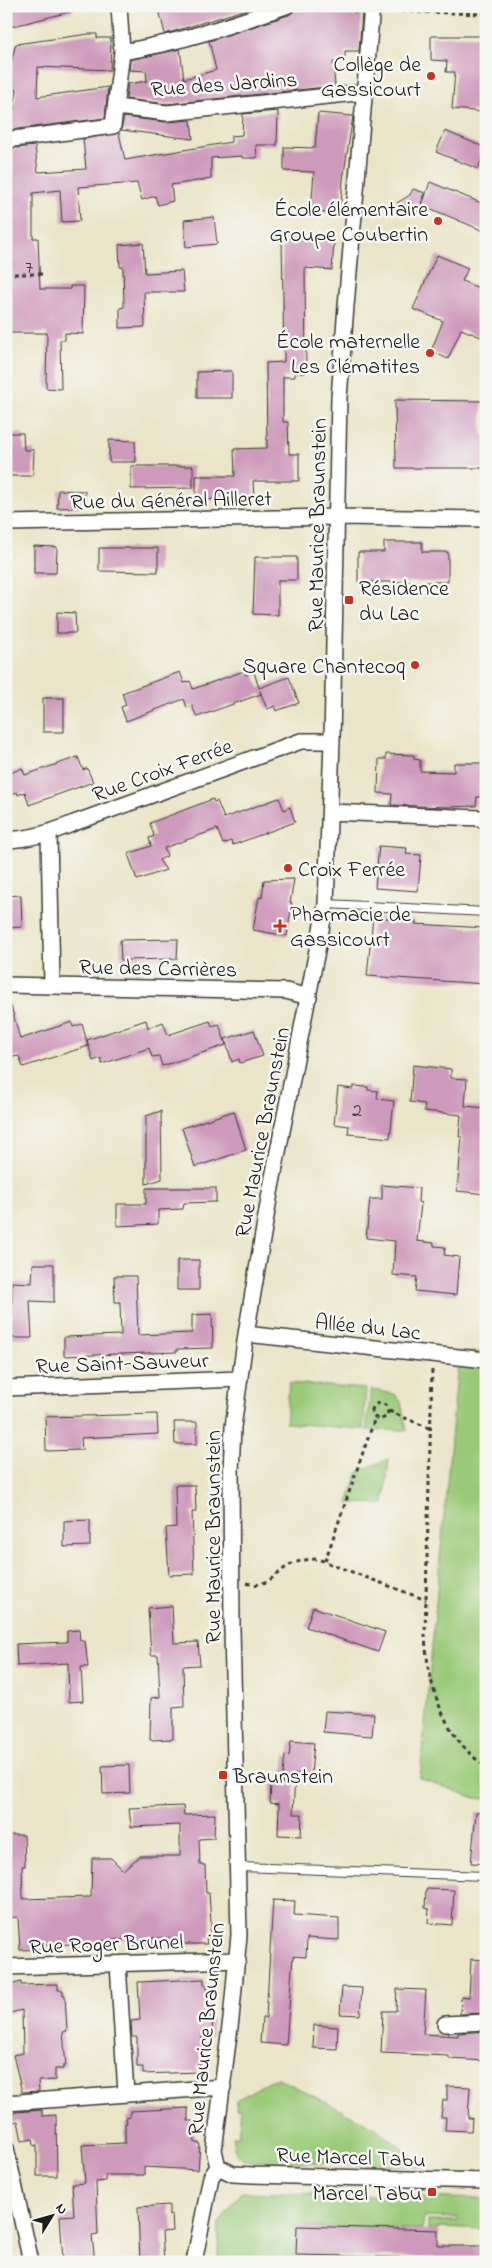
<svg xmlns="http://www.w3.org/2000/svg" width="492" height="2268" font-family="'Indie Flower',sans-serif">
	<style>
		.green { fill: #9aca78; stroke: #5b734a }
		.water { fill: #55a2ce; stroke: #385f75 }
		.building { fill: #ce9abb }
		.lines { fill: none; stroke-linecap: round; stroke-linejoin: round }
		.lane-casing { stroke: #3b3a36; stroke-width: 10 }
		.street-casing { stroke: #3b3a36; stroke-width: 18 }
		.path { stroke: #3b3a36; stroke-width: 3; stroke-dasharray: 4 4; stroke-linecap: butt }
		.lane { stroke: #fff; stroke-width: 8 }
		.street { stroke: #fff; stroke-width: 15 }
		.poi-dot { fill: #c8321e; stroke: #f6f6f2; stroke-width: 2 }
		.labels { text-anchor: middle; stroke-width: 5; stroke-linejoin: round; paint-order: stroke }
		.number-label { font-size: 20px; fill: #483c44 }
		.poi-label { font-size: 22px; fill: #1c1c1c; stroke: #f6f6f2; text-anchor: end }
		.street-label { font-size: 22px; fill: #1c1c1c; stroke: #f6f6f2 }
	</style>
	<rect width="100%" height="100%" fill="#f6f6f2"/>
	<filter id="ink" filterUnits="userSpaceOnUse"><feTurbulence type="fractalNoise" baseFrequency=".02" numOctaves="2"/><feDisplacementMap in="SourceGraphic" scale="10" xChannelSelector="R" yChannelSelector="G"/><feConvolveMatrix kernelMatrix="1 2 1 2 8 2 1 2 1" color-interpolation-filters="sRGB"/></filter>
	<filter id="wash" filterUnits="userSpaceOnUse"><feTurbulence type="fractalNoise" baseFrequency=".0096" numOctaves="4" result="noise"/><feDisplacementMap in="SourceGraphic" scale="20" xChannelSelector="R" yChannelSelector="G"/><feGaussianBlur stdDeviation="1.12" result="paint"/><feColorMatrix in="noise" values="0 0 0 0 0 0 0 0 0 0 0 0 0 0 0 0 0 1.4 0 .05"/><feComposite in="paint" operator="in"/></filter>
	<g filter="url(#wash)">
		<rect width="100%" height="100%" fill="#eae5c8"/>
		<!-- green -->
		<path class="green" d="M459,1352L486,1353V1799L475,1798L420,1778Z
			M289,1383L366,1389L363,1429L286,1423Z
			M371,1390L395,1394L401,1402L407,1430H366Z
			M389,1459L384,1504L348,1503L359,1471Z
			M278,2078L376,2128L426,2167L251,2161C238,2159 232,2149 233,2136H238L241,2110L236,2109L237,2100L269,2081Z
			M241,2192L486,2199V2229L439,2227L438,2230H428V2221H458L459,2218L424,2217L422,2229L297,2226L296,2255H336L324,2262H221L218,2259L219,2224Z"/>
		<!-- water -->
		<path class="water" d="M486,1648V1719L478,1694Z"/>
		<g id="blocks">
			<!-- building -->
			<path class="building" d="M12,6H73V11L6,28Z
				M158,6H257L165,34Z
				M295,6H323L324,11L346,6L355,13L362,12L359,51H345V61L333,62L335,86L167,104L126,99L128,84L147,81L146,71L129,70L130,60L180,49L184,79L216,70L209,41L289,15L293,12Z
				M89,34H97V38H111L110,70L38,67L37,97L108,87L105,118L10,130L17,90L6,88V78L16,44Z
				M431,36H486V99L484,112L452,109L455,72H446L447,61L431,60Z
				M278,111L277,145H256L257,158H242V156L211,158V179L171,185L173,201L158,205L155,196L142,200L137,183L78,187L80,221L62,222L60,190L33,193V238H38L40,289H70V286H84L83,334L65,333V340H60L61,389L46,388L47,333H6V174H11L9,155L15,148L35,146L38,172L86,169L83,139L119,133L125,160L231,142V136L242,135L243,114Z
				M318,113L353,116L343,179L340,214L311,212L314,172L284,171V147L315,148Z
				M124,117L166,122L191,120L193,139L121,130Z
				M445,131L486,148L478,169L436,152Z
				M430,182L486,205V232L422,205Z
				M413,189L425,193L419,212L397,203L410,195Z
				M214,217L217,244L186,247L184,220Z
				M282,239L334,242L332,270L305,268L306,373H295V377H283V422H288L289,454H299V481H253L254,498L196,500V476H235L234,449L267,448L266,363L284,362Z
				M143,243L145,273L182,271L184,292H144L145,327L120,328V308L124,307L123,267H120L119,245Z
				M437,255L468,268L462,281L486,291V339L461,329L448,359L431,351L443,321L413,309Z
				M232,371V398H197V372Z
				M395,400L482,401V435H486V468H396Z
				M6,433H23L24,450H34L33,476H6Z
				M109,440L135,441L136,462H109Z
				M131,466H193V488L131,489Z
				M58,490L85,491V507L57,508Z
				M384,542H422V552H448V582H358V552H384Z
				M34,546L57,547L56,573H34Z
				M99,548H158V572L99,571Z
				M255,557H297V580H278V615L253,614Z
				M57,612L75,613L76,633H57Z
				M244,671L246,675L254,672L259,688L289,677L299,703L276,711L275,706L267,709L260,691L261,694L197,717L192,706L187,708L184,699L126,721L121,707L126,705L122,693L180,672L184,683L190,681L193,689Z
				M43,698H64V732H43Z
				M386,754L414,755V759L420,760V771L454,772V763H486V797H477L476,806L447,807L391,805L392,794L378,793L379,759H386Z
				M78,757L83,770L87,768L93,782L29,805L25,792L18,795L17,792L6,797V775L22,768L25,775Z
				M279,798L284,810L290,807L295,822L233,845L231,841L223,844L217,829L164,848L167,856L159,860L166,870L137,880L128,854L151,846L149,838L154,836L150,823L213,799L214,802L217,801L224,818Z
				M379,846L407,848L406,854L421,855L418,891L375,888Z
				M294,879L290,903H292L287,936L253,930L259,897L262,898L264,880Z
				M21,895L22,927L6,928V896Z
				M373,917L415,920V924L486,928V984L367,976Z
				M178,939L177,959L121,960L120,940Z
				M11,1006L20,1039L72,1022L73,1027L82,1024L88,1046L23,1067L19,1056L13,1057L10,1049L6,1050V1007Z
				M146,1020L148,1028L163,1022L168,1035L210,1021L212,1026L219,1024L226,1045L162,1066L159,1056L152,1057L149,1048L102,1064L101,1058L93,1061L87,1040Z
				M254,1030L263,1056L240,1063L239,1059L232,1062L225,1039Z
				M413,1065L451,1069V1078L467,1079L465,1106L486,1108V1194L457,1191L462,1137H459L461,1115L424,1111L425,1104L410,1102Z
				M353,1086L368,1087V1090L378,1091L377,1099L394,1101L390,1138L348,1134L349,1126L334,1124L338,1087L353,1089Z
				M161,1111L162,1179L146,1184V1116Z
				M234,1111L246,1150L195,1167L182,1128Z
				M382,1185L419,1188L418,1202L421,1203L417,1241L434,1243V1246L445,1247L444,1255L459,1257L456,1295L415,1291L417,1277L393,1275L395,1241L366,1238L370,1199H382Z
				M146,1188H216V1202L184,1203L183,1209L158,1210V1224L117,1226V1204H146Z
				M177,1260H199V1290H177Z
				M33,1264H54V1302L30,1301L32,1338H7V1317H12V1282L32,1283Z
				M114,1276H136L138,1335L192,1333V1315L212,1314L213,1348L177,1349V1352L64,1356V1337L121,1335L120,1302H115Z
				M157,1414L158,1434L81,1438L82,1450L46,1451L45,1417Z
				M174,1422H197V1444H175Z
				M175,1485H195L196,1512H192L194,1574L169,1575L166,1528L176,1527Z
				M90,1520V1546L64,1547V1521Z
				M172,1606L174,1643L198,1642L200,1665L183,1666L184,1706L173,1707V1739L150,1740L151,1698L160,1697L158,1655H151L148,1608Z
				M313,1607L385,1632L378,1652L306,1627Z
				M79,1630L80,1641H85L88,1667H81L83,1701L69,1702L68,1663L17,1666L16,1644L67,1642V1631Z
				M325,1711L374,1714L372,1736L323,1732Z
				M291,1741L314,1743L311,1774H295L293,1814H302L301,1836L278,1835L279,1804L270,1803L271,1783L282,1784L285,1755L289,1756Z
				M129,1765L130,1793L103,1794L102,1766Z
				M183,1806L184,1815L215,1814L214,1838L199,1839L200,1865H205L206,1893H209L211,1923L210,1937H206L207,1944H183V1938H152V1946H130V1939L98,1941V1947L74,1948V1944L45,1945L46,1949L20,1950L18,1917L6,1918V1835H24L25,1866H22L23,1899L91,1897L92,1858H111L123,1870L140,1856H180V1825L131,1827L129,1808Z
				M476,1812H486V1864L471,1863Z
				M426,1889L454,1890L452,1925L428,1923L429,1909L425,1908Z
				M273,1900L295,1901L294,1915L339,1918V1940L307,1938L306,1957L293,1956L286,2045L260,2043L262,2018H266Z
				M471,1959L486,1960V2013L460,2014L461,1996L469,1997Z
				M204,1979V1985H207V1991H209L210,2020H213L211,2037L202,2036L203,2059H201V2064H197L198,2072L143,2074V2067H137V2037H132L131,2021L140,2020L138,1982Z
				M21,1982V1985L58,1984V1990H63V1995H65L67,2031L63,2032L66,2066H63V2069H55V2080L38,2081L39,2091L22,2092L13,2055L23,2053L22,2010L6,2014V1986Z
				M342,1987L362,1988L360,2015L340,2014Z
				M397,1989L426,1990L423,2034L458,2036V2033L486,2031V2061L449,2059V2056L381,2053L383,2011H396Z
				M314,2025L338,2027L337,2049L313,2048Z
				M447,2086L470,2087L468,2118H472L471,2131L445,2130L446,2117H441L443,2100H447Z
				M188,2108V2121H194L195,2143H200L198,2170L144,2167V2175H105V2181L96,2182L98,2235L92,2236L95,2262H63L60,2216L74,2215L72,2184L85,2183L82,2145L125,2143V2123H127L126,2118L130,2117V2111Z
				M42,2110V2116L56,2115L57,2176H37V2145L34,2146L33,2139L22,2141L18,2121L6,2124L15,2112Z
				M169,2205V2216L172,2215L173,2231L162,2232L164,2262H140L138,2207Z
				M297,2226L438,2230V2246H486V2262H435L434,2258L296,2255Z"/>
		</g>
	</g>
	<g filter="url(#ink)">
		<use href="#blocks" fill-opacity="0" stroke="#3b3a36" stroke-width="1"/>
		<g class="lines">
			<defs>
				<path id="lane" d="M326,904L486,912
					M238,1867L486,1876"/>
				<path id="street" d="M122,52C181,42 229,26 286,6
					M116,107L167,113L366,92
					M6,140L113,126L122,52L119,6
					M6,523L336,517L486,519
					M330,812L480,818L486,822
					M49,834L52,986
					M6,840C31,839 51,833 74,823L301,741H332
					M6,985L286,991L309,997
					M246,1334L486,1360
					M6,1388L239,1379
					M118,1964L126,2094
					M6,1967L238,1960
					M445,2024L486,2022
					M6,2103L223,2087
					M6,2148L31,2262
					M218,2167L214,2150L231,2019L239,1935L232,1628L231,1471L233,1427L246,1334L270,1193L326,904L332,741L339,398L346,306L372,6
					M218,2167L233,2174L253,2175L486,2181
					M194,2262L211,2177L218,2167"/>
			</defs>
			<!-- lane casing -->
			<use href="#lane" class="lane-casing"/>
			<!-- street casing -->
			<use href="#street" class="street-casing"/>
			<!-- path -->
			<path class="path" d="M386,11L486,14
				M6,274H45
				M432,1370L425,1634C427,1683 443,1737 486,1767
				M372 1411a8 8 0 1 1 16 0a8 8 0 1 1-16 0Z
				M389,1411L431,1429
				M325,1561L375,1418
				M247,1583C265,1589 274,1575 288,1566C297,1561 307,1559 318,1559L426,1600"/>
			<!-- lane -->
			<use href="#lane" class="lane"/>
			<!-- street -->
			<use href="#street" class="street"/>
		</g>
	</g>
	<!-- markers -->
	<g class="poi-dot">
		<circle cx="431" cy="76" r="5"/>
		<circle cx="438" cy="221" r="5"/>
		<circle cx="430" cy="353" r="5"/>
		<rect x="344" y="595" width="10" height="10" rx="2.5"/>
		<circle cx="415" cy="665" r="5"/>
		<circle cx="288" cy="868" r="5"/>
		<path d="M277.5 918.5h5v5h5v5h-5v5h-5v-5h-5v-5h5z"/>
		<rect x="218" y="1770" width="10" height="10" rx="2.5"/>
		<rect x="427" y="2187" width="10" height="10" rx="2.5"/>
	</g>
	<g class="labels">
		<!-- number labels -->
		<g class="number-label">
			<text x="29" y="273">7</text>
			<text x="357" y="1116">2</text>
		</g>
		<!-- poi labels -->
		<g class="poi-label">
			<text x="421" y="71">Collège de<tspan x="421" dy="25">Gassicourt</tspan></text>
			<text x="428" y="216">École élémentaire<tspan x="428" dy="25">Groupe Coubertin</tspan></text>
			<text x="420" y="348">École maternelle<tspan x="420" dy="25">Les Clématites</tspan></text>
			<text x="359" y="595" text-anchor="start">Résidence<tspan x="359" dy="25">du Lac</tspan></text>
			<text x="405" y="673">Square Chantecoq</text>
			<text x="298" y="876" text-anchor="start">Croix Ferrée</text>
			<text x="290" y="921" text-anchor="start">Pharmacie de<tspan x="290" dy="25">Gassicourt</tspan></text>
			<text x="233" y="1783" text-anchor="start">Braunstein</text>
			<text x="422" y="2200">Marcel Tabu</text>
		</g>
		<!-- street labels -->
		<g class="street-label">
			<text transform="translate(224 83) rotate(-4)" y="8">Rue des Jardins</text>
			<text transform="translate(171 499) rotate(-1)" y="8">Rue du Général Ailleret</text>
			<text transform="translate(316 525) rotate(-89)" y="8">Rue Maurice Braunstein</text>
			<text transform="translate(162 769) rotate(-20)" y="8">Rue Croix Ferrée</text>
			<text transform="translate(158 967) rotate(1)" y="8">Rue des Carrières</text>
			<text transform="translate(261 1132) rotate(-79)" y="8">Rue Maurice Braunstein</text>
			<text transform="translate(368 1326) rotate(6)" y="8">Allée du Lac</text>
			<text transform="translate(122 1362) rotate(-2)" y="8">Rue Saint-Sauveur</text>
			<text transform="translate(212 1537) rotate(-90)" y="8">Rue Maurice Braunstein</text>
			<text transform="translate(106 1943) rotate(-2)" y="8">Rue Roger Brunel</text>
			<text transform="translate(205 2029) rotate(-84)" y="8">Rue Maurice Braunstein</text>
			<text transform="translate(351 2156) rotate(2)" y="8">Rue Marcel Tabu</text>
		</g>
	</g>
	<!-- margin -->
	<rect width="492" height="2268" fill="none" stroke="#f6f6f2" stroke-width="25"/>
	<!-- north arrow -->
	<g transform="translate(52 2216) rotate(53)" stroke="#f6f6f2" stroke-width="4" paint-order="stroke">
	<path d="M0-4L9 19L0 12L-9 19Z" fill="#1c1c1c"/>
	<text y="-8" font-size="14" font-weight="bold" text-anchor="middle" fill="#1c1c1c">N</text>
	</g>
</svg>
